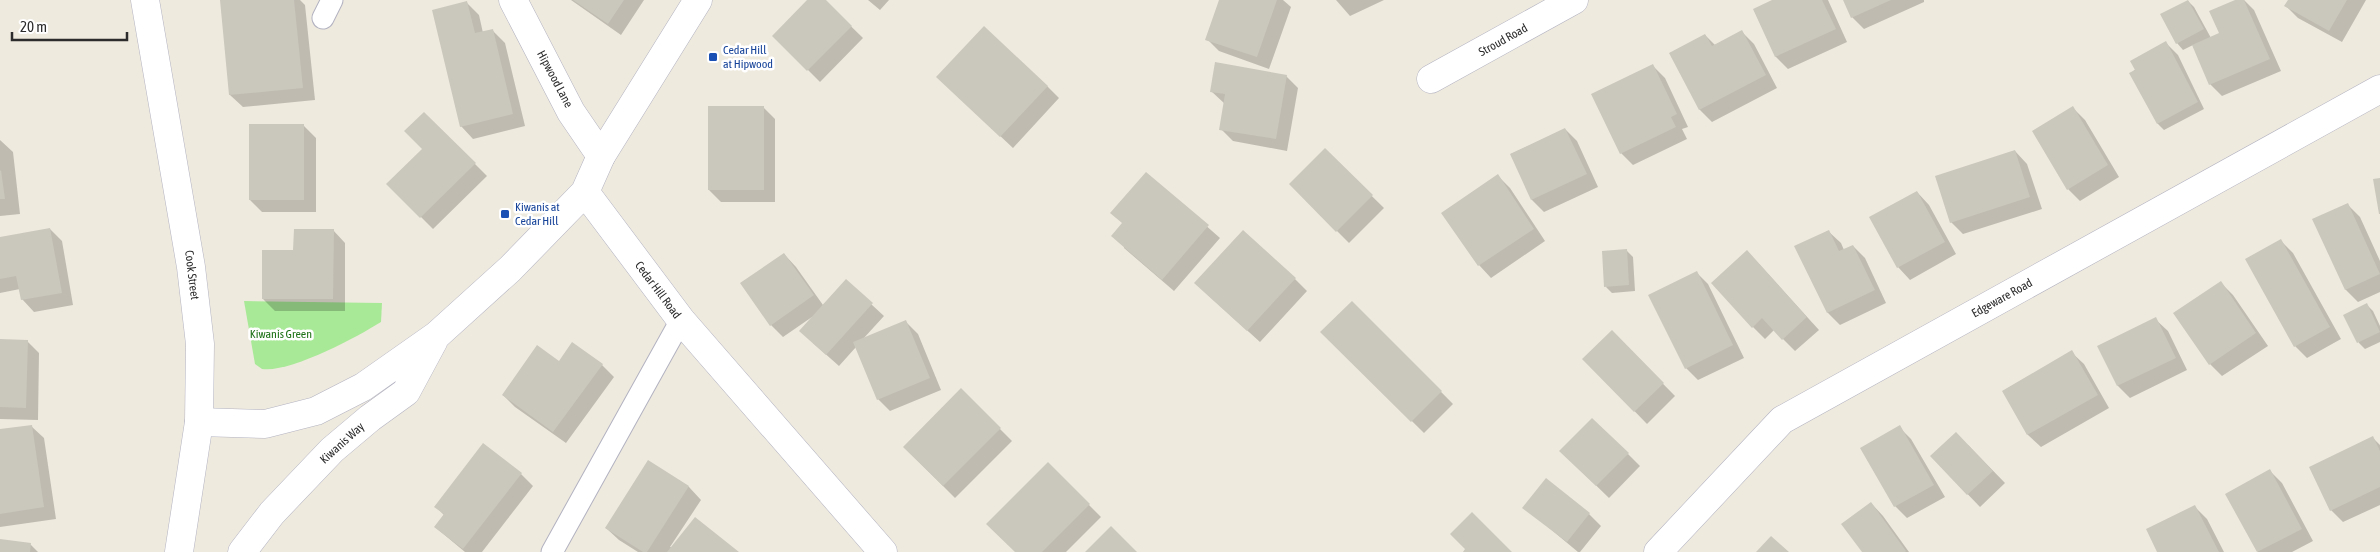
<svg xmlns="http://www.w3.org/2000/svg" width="2380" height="552" font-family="'Asap Condensed',sans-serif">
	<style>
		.green { fill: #a8e997 }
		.shadow { fill: #0003 }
		.building { fill: #cac7bd }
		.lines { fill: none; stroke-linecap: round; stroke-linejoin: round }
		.service-casing { stroke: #b2b2c1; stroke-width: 23 }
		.minor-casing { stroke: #b2b2c1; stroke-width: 29 }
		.tertiary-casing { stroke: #b2b2c1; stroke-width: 29 }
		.secondary-casing { stroke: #b2b2c1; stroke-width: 29 }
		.service { stroke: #fff; stroke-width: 21 }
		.minor { stroke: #fff; stroke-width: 28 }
		.tertiary { stroke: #fff; stroke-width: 28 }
		.secondary { stroke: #fff; stroke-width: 28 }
		.transit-dot { fill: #1a4fb4; stroke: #fff; stroke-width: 2 }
		.labels { text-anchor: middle; stroke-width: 5; stroke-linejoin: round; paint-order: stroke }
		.street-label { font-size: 12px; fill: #2c2c2c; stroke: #fff }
		.transit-label { font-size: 12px; fill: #164399; stroke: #fff; text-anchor: start }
		.park-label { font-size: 12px; fill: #1c7015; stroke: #fff }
	</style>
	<rect width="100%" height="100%" fill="#efeade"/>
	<!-- green -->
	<path class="green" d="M244,301L382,303L381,322C357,337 290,373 262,369L255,364Z"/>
	<!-- shadow -->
	<path class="shadow" d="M225,0H300L305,5L315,100L243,107L230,95Z
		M571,0H644L621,35Z
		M808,0H824L863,38L820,82L774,36Z
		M868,0H889L880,10Z
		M1221,0H1283L1291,7L1269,69L1219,51L1207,39Z
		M1336,0H1384L1350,16Z
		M1775,0H1828L1847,42L1788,69L1776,57L1754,10Z
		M1844,0H1924V2L1864,29L1852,17Z
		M2238,0H2244L2254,10L2281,71L2222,96L2210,84L2193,45L2183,50L2177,43L2188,1L2194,7L2211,38L2220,34Z
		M2289,0H2366L2342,42L2298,18L2286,6Z
		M467,3L479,15L483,33L493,31L505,43L525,126L473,139L461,126Z
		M1742,32L1754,44L1777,88L1712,122L1700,110L1671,53L1705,35L1715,45Z
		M2166,43L2178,55L2204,109L2164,130L2158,124L2131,73Z
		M1653,66L1665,78L1688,127L1682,129L1687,139L1633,165L1621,153Z
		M1286,76L1298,88L1287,151L1233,141L1221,129L1225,104L1211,91Z
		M1047,86L1059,98L1013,148L950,89Z
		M763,107L775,119V202H721L709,190Z
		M2073,108L2085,120L2119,177L2080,201L2068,189Z
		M424,113L487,176L433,229L388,184L423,149Z
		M304,126L316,138V212H262L250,200Z
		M1565,129L1577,141L1598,187L1544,212L1532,200L1511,154Z
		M0,140L13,152L20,214L0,216Z
		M1325,150L1384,208L1349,243L1290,184Z
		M2015,151L2027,164L2042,209L1963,234L1951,222Z
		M1146,173L1220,238L1174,291L1124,248L1123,224Z
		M1498,176L1510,188L1545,241L1491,278L1479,265Z
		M1917,192L1929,205L1956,254L1910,280L1898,267Z
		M2347,204L2360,217L2380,261V292L2358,302L2346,290L2314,220Z
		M50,229L62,241L73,305L34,312L22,299L20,289L0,293V238Z
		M333,230L345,243V311H275L263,299Z
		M1828,231L1841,243L1844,250L1853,246L1865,258L1886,303L1840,325L1828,313L1796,247Z
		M2281,241L2293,253L2341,339L2307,358L2295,346Z
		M1626,250L1633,257L1635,291L1612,293L1606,287Z
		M784,254L796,267L823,305L846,281L884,316L863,339L906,322L918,334L941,390L890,411L878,399L856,347L839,366L813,343L812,317L783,337L771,325Z
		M1759,264L1819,330L1795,351L1774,330L1765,339L1753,327Z
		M1696,272L1708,284L1744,358L1698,380L1686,368Z
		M1295,279L1307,291L1260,342L1208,295Z
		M2221,283L2233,295L2268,346L2222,376L2210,364Z
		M1352,302L1453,404L1424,433L1322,332Z
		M2367,305L2373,311L2380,326V342L2365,349L2359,343L2345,316Z
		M2155,319L2168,331L2187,370L2130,398L2118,386L2099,347Z
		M1612,332L1675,396L1647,424L1584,359Z
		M0,340L27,341L39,353L38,420L0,419Z
		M2071,352L2084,364L2109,408L2041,447L2028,435L2003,391Z
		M559,362L602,365L614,377L566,443L515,407L503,395Z
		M961,390L1012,441L955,498L904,447Z
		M31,426L44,438L56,519L0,527V430Z
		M1899,427L1911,439L1945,497L1907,518L1895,506Z
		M2373,438L2380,445V505L2343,522L2331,510Z
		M1968,445L2005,483L1980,507L1932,457Z
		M1628,454L1640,466L1609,498L1573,463Z
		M649,462L689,487L701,500L670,547L737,552H638L619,540L606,528Z
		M1048,464L1101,517L1066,552H1017Z
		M2270,471L2282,483L2313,541L2292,552H2258L2227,494Z
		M521,474L533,486L482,552H465L435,527L444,515L436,507Z
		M1871,503L1883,516L1909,552H1863Z
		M1524,507L1589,514L1601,526L1580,552H1578Z
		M2195,507L2207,519L2224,552H2159Z
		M0,540L30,544L38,552H0Z"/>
	<!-- building -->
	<path class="building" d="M220,0H294L303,88L229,95Z
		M573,0H624L608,24Z
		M807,0H826L852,26L807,71L772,36Z
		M1219,0H1277L1257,57L1205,40Z
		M1772,0H1822L1836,29L1775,57L1753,9Z
		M1843,0H1891L1851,18Z
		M2188,0L2204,29L2176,44L2160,14Z
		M2235,0H2244L2270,59L2209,85L2192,45L2219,33L2209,11Z
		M2288,0H2347L2329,31L2284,6Z
		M467,1L475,33L493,29L513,114L460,127L432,10Z
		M984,26L1048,86L1000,137L936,77Z
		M1742,30L1766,75L1699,110L1669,53L1705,34L1712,46Z
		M2166,41L2198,102L2157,124L2129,73L2135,70L2130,61Z
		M1215,62L1287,75L1276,139L1219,130L1225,94L1210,92Z
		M1653,64L1677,114L1671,117L1676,127L1620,154L1591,94Z
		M708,106H764V190H708Z
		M2073,106L2108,165L2067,190L2032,131Z
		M424,112L476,163L420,218L386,184L422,149L404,131Z
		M249,124H304V200H249Z
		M1565,128L1587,174L1531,200L1510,154Z
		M1325,148L1373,195L1336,232L1289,184Z
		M2015,150L2030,197L1950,223L1935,176Z
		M1,170L5,199H0V171Z
		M1146,172L1209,225L1162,280L1111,236L1122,223L1110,213Z
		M1498,174L1534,229L1478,266L1441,213Z
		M2380,178V214H2379L2373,179Z
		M1917,191L1945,242L1897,268L1869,217Z
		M2348,203L2380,274L2345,290L2312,219Z
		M50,228L62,293L21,300L16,276L0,279V237Z
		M294,229H334L333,299H262V250H293Z
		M1243,230L1296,278L1247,331L1194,283Z
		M1829,230L1839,251L1853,245L1875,290L1827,313L1794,246Z
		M2281,239L2330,327L2294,347L2245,259Z
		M1627,249L1629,285L1604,287L1602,251Z
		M1747,250L1807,317L1782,340L1762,318L1752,328L1711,283Z
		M784,253L814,295L770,326L740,283Z
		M1697,271L1733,345L1685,369L1648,295Z
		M846,279L873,303L826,355L799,331Z
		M2221,281L2256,333L2209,365L2173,313Z
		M1352,301L1442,391L1411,422L1320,332Z
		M2367,303L2380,332L2357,343L2343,315Z
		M2156,317L2176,358L2117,386L2097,346Z
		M906,320L930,378L877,400L853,342Z
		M1612,330L1664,383L1634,412L1582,359Z
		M0,339L28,340L26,408L0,407Z
		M572,342L603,364L553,432L502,395L537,345L559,361Z
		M2072,350L2098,395L2027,435L2002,391Z
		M961,388L1001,428L943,486L903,447Z
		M1592,418L1629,453L1596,486L1559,451Z
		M32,425L44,507L0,514V429Z
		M1900,425L1934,485L1894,507L1860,448Z
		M1956,432L1993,471L1967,495L1930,456Z
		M2373,436L2380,451V487L2330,511L2309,467Z
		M483,443L522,473L463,549L434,527L444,514L434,507Z
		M648,460L689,486L647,552H643L605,528Z
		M1048,462L1090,504L1042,552H1015L986,524Z
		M2270,469L2302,529L2257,552L2225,494Z
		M1546,478L1590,513L1567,542L1522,508Z
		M1871,502L1906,551L1905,552H1862L1841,524Z
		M2195,505L2219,552H2157L2146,529Z
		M1472,512L1512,552H1463L1465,549L1450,534Z
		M695,517L739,552H667Z
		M1111,526L1137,552H1085Z
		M1771,536L1789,552H1756Z
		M0,539L31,543L30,552H0Z"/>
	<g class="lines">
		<defs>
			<path id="service" d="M323,18L332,0
				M552,552L681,320"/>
			<path id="minor" d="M513,0L571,112L601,156
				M1431,79L1574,0
				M1658,552L1782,420L2380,89"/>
			<path id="tertiary" d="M585,192L681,320L883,552
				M199,422L265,424L316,411L363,387L437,335L510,269L585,192L601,156L698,0
				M242,552L272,513L332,450L370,418L406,392L434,340"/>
			<path id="secondary" d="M145,0L191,267L200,344L199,422L179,552"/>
		</defs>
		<!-- service casing -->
		<use href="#service" class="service-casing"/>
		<!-- minor casing -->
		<use href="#minor" class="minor-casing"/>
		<!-- tertiary casing -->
		<use href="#tertiary" class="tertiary-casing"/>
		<!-- secondary casing -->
		<use href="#secondary" class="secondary-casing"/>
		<!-- service -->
		<use href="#service" class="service"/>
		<!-- minor -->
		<use href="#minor" class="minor"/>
		<!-- tertiary -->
		<use href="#tertiary" class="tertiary"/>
		<!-- secondary -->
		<use href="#secondary" class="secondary"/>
	</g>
	<!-- markers -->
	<g class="transit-dot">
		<rect x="708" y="52" width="10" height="10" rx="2.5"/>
		<rect x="500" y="209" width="10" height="10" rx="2.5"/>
	</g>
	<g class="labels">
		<!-- street labels -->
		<g class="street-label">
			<text transform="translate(1503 40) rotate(-29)" y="4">Stroud Road</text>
			<text transform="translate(555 79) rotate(62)" y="4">Hipwood Lane</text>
			<text transform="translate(192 275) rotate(83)" y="4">Cook Street</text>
			<text transform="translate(658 290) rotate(53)" y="4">Cedar Hill Road</text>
			<text transform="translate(2002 298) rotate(-29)" y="4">Edgeware Road</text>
			<text transform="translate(342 443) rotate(-42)" y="4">Kiwanis Way</text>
		</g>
		<!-- transit labels -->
		<g class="transit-label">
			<text x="723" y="54">Cedar Hill<tspan x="723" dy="14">at Hipwood</tspan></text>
			<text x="515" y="211">Kiwanis at<tspan x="515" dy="14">Cedar Hill</tspan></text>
		</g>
		<!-- park labels -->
		<g class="park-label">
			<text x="281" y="338">Kiwanis Green</text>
		</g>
	</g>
	<!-- scale -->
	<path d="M12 32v8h115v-8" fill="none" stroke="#2c2c2c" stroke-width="2.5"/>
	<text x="20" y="32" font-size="15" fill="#2c2c2c" stroke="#ffffff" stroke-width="4" paint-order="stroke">20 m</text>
</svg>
